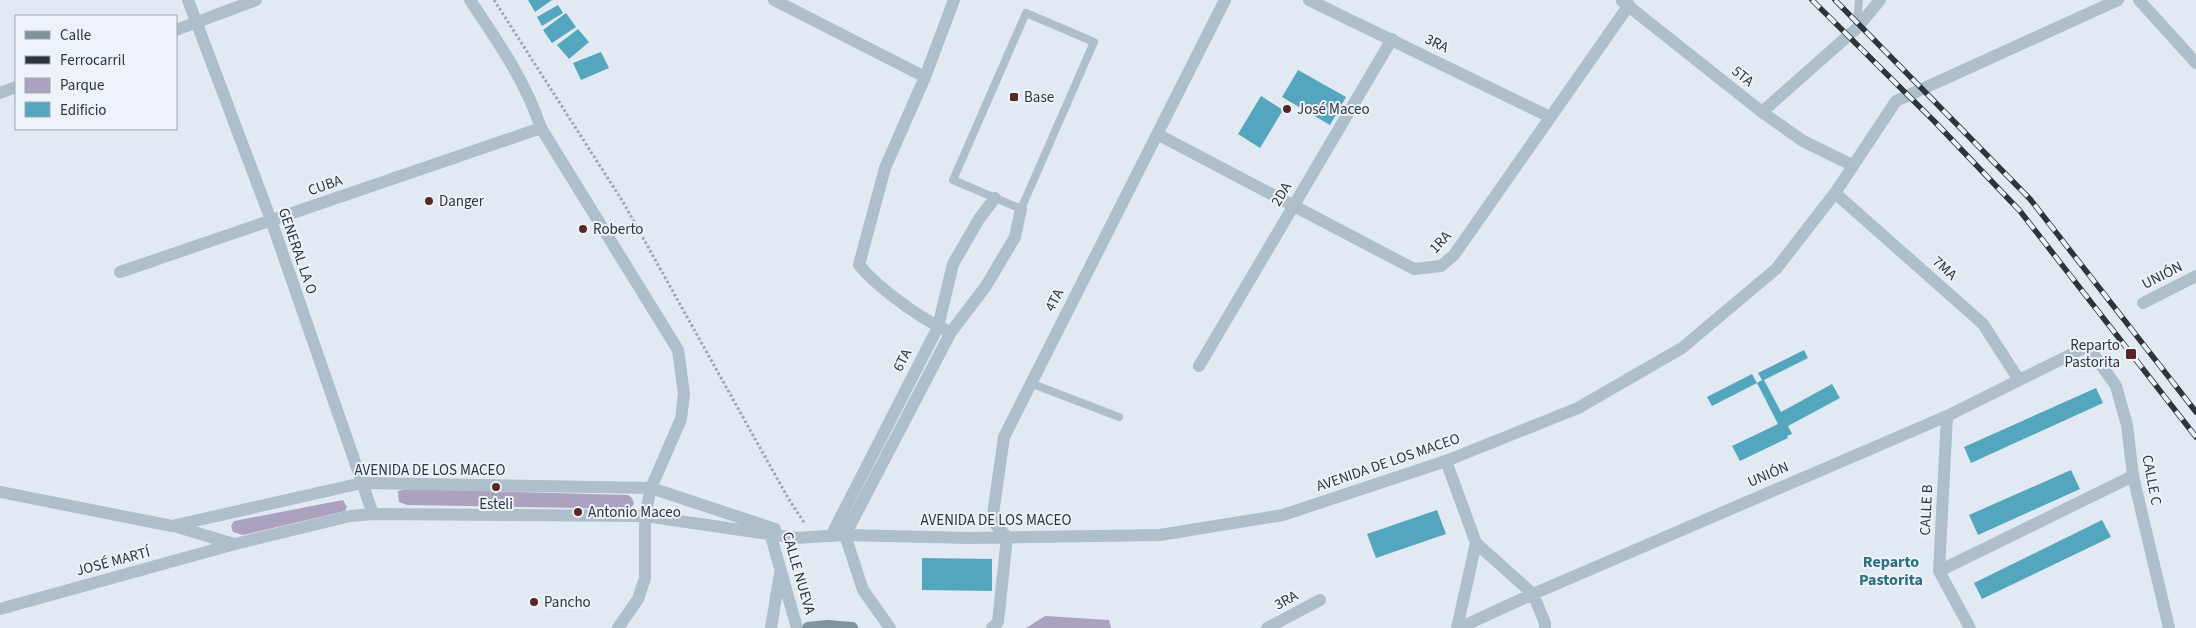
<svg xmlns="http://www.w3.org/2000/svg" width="2196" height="628" font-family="'Source Sans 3',sans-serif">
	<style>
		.green { fill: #aca2c0 }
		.building { fill: #54a6be }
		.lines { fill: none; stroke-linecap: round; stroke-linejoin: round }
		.path { stroke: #98a9b6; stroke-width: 3; stroke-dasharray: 2.5 2.5; stroke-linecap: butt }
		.service { stroke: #aebeca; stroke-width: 8 }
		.minor { stroke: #aebeca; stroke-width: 12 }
		.tertiary { stroke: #aebeca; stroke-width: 12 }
		.secondary { stroke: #7f939d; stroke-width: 12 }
		.rail-casing { stroke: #2c3539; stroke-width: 5.5 }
		.rail { stroke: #eef3fa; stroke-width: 4; stroke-dasharray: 11; stroke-linecap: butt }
		.poi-dot { fill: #582624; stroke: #eef3fa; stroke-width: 2 }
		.labels { text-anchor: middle; stroke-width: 4; stroke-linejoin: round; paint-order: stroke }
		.street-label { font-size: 15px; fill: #2c3539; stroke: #eef3fa }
		.poi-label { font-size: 15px; fill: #2c3539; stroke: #eef3fa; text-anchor: start }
		.neighbourhood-label { font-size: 16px; font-weight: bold; fill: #2a6f82; stroke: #eef3fa }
	</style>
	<rect width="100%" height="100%" fill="#e1eaf2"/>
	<!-- green -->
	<path class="green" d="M406,489L628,495L632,498L634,504L630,509L407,505L399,502L398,491Z
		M343,500L347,507L345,511L243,535L233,532L231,526L234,521Z
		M1045,616L1109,620L1111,628H1026Z"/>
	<!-- building -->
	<path class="building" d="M528,0H552L535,12Z
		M558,5L563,13L542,26L537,17Z
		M566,13L576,27L552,43L543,30Z
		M578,29L589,42L569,59L557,45Z
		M601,52L609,68L581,80L573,63Z
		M1298,70L1346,97L1330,125L1282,97Z
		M1261,96L1283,110L1260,148L1238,134Z
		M1804,350L1808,358L1764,380L1781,412L1832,384L1840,398L1788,426L1792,434L1787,436L1788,438L1740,461L1732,446L1778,424L1757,383L1762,380L1758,373Z
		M1752,374L1757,383L1712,406L1707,397Z
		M2096,388L2103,403L1971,463L1964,447Z
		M2071,470L2080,489L1978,535L1969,515Z
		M1437,510L1446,534L1376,558L1367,534Z
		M2102,520L2111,537L1982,599L1974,583Z
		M922,558L992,559V591L922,590Z"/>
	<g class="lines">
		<!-- path -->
		<path class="path" d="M494,0L623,202L788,498L805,524"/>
		<!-- service -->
		<path class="service" d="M1026,13L1094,42L1021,209L953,180Z
			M1857,26L1859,0
			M1030,383L1119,417"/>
		<!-- minor -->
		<path class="minor" d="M188,0L271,220L373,514
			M470,0C498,42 525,80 541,128L678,350L684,394L681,419L651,488L645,516V578L638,599L618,628
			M774,0L925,77
			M1309,0L1550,117
			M2139,0L2196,63
			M1622,1L1762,112L1803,141L1852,165
			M176,30L256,0
			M0,93L16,87
			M1762,112L1857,28L1880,0
			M1157,134L1414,269L1441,266L1454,255L1629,5L1625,0
			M1835,193L1983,324L2019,380
			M120,272L541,128
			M2143,303L2196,276
			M951,332C923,321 878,288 859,265L885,168L925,77L954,0
			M1199,366L1392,39
			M1947,416L1939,571L1970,628
			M1446,461L1476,543L1533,594L1545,623V628
			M845,535L951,332L986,286L1015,237L1021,209
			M831,536L938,327L953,264L979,219L995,198
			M1007,537L992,521L1004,437L1225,0
			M1939,571L2133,476
			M1267,628L1320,600
			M1457,628L1476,543
			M1459,628L1533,594L1947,416L2088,346L2116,386L2127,425L2133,476L2169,628"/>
		<!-- tertiary -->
		<path class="tertiary" d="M0,492L172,526L362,483L651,488L775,529
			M174,526L234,544
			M769,529L797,628
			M845,535L863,590L890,628
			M0,609L235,544L350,516L373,514L645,516L796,538L845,535L969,538L1160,535L1283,515L1446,461L1578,408L1682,348L1776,269L1835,193L1896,101L2118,0
			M771,628L780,573
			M992,628L998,622L1007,537"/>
		<!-- secondary -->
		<path class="secondary" d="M808,628L827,626L852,628"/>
		<defs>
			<path id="rail" d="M1812,0L1935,122L2020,211L2196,437
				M1835,0L2030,199L2196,412"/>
		</defs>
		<!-- rail casing -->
		<use href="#rail" class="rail-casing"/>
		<!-- rail -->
		<use href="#rail" class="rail"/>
	</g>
	<!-- markers -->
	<g class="poi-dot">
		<rect x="1009" y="92" width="10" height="10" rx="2.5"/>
		<circle cx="1287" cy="109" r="5"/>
		<circle cx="429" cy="201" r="5"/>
		<circle cx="583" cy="229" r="5"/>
		<rect x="2125" y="348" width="12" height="12" rx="2.5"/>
		<circle cx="496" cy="487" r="5"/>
		<circle cx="578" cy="512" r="5"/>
		<circle cx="534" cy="602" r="5"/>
	</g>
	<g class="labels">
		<!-- street labels -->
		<g class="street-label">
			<text transform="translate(1437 43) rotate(26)" y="5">3RA</text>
			<text transform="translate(1743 76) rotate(39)" y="5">5TA</text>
			<text transform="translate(325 185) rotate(-19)" y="5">CUBA</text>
			<text transform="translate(1281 194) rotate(-59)" y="5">2DA</text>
			<text transform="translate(1440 242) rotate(-47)" y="5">1RA</text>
			<text transform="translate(298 251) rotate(71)" y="5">GENERAL LA O</text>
			<text transform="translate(1945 268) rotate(42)" y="5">7MA</text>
			<text transform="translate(2162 275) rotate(-27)" y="5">UNIÓN</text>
			<text transform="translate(1054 300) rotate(-63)" y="5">4TA</text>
			<text transform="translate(902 360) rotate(-63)" y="5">6TA</text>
			<text transform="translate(1388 462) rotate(-19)" y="5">AVENIDA DE LOS MACEO</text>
			<text x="430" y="475">AVENIDA DE LOS MACEO</text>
			<text transform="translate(1768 474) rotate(-23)" y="5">UNIÓN</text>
			<text transform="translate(2152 480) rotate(79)" y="5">CALLE C</text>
			<text transform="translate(1926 510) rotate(-87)" y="5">CALLE B</text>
			<text x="996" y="525">AVENIDA DE LOS MACEO</text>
			<text transform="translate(113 561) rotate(-15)" y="5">JOSÉ MARTÍ</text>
			<text transform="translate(799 573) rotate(74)" y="5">CALLE NUEVA</text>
			<text transform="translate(1286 600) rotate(-28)" y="5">3RA</text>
		</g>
		<!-- poi labels -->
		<g class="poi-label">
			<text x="1024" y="102">Base</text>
			<text x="1297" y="114">José Maceo</text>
			<text x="439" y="206">Danger</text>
			<text x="593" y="234">Roberto</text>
			<text x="2120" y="350" text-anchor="end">Reparto<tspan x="2120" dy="17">Pastorita</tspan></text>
			<text x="496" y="509" text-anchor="middle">Esteli</text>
			<text x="588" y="517">Antonio Maceo</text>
			<text x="544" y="607">Pancho</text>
		</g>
		<!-- neighbourhood labels -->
		<g class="neighbourhood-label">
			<text x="1891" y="567">Reparto<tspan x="1891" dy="18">Pastorita</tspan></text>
		</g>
	</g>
	<!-- legend -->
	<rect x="15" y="15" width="162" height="115" fill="#eef3fa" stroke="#a0a7ad"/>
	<rect x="25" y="31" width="25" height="8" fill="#7f939d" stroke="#a0a7ad"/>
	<text x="60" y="40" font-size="15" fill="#2c3539">Calle</text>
	<rect x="25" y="56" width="25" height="8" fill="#2c3539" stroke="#a0a7ad"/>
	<text x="60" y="65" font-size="15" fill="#2c3539">Ferrocarril</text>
	<rect x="25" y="78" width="25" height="15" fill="#aca2c0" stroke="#a0a7ad"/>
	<text x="60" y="90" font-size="15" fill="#2c3539">Parque</text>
	<rect x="25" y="102" width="25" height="15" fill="#54a6be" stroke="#a0a7ad"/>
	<text x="60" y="115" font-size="15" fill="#2c3539">Edificio</text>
</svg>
